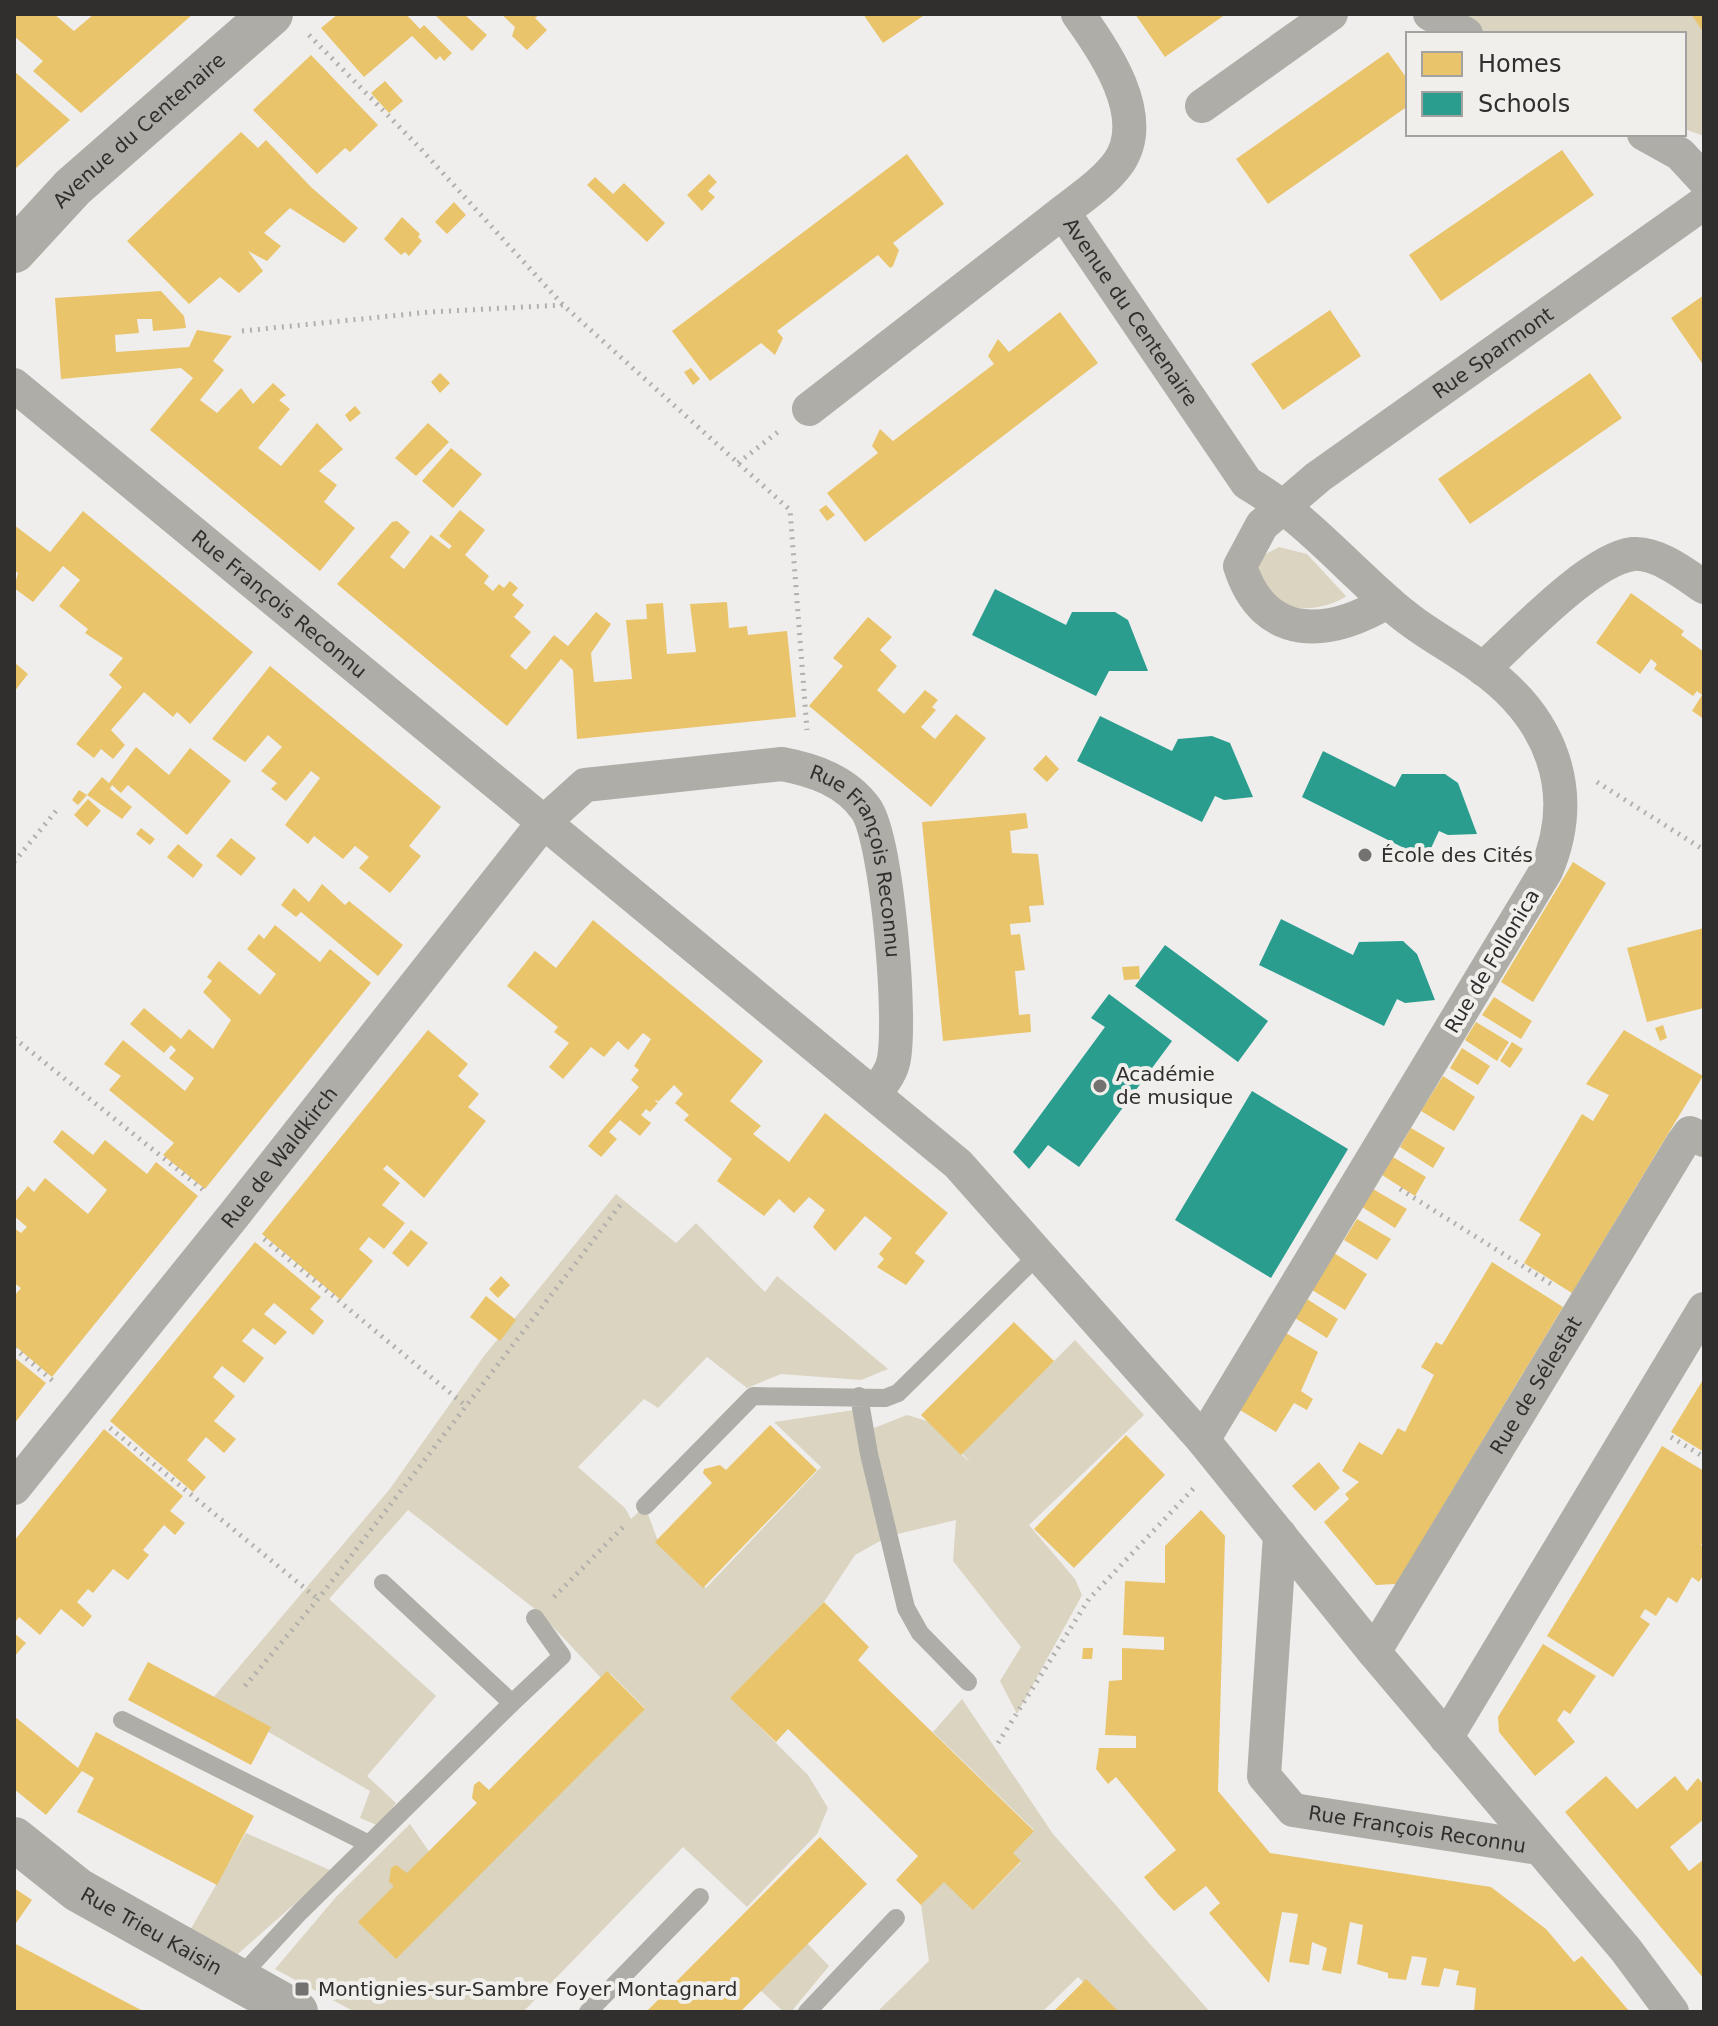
<svg xmlns="http://www.w3.org/2000/svg" width="1718" height="2026" font-family="'DejaVu Sans',sans-serif">
	<style>
		.green { fill: #dad4c0 }
		.homes { fill: #e9c46a }
		.schools { fill: #2a9d8f }
		.lines { fill: none; stroke-linecap: round; stroke-linejoin: round }
		.path { stroke: #b1b0ac; stroke-width: 5; stroke-dasharray: 2 6; stroke-linecap: butt }
		.lane { stroke: #aeada8; stroke-width: 18 }
		.street { stroke: #aeada8; stroke-width: 34 }
		.secondary { stroke: #adaca6; stroke-width: 44 }
		.poi-dot { fill: #737271; stroke: #f0efec; stroke-width: 3 }
		.labels { text-anchor: middle; stroke-width: 8; stroke-linejoin: round; paint-order: stroke }
		.street-label { font-size: 20px; fill: #302f2e; stroke: #f0efec }
		.poi-label { font-size: 20px; fill: #302f2e; stroke: #f0efec; text-anchor: start }
	</style>
	<rect width="100%" height="100%" fill="#efeeed"/>
	<!-- green -->
	<path class="green" d="M1455,14H1704V136L1684,129V34H1483Z
		M1279,547L1307,554L1346,596C1332,607 1302,612 1285,605C1275,601 1265,587 1257,579L1256,559Z
		M616,1194L676,1243L696,1223L765,1292L777,1276L888,1369L861,1380L781,1374L747,1388L707,1357L658,1408L644,1399L578,1467L625,1508L631,1519L645,1506L659,1544L706,1588L821,1467L774,1422L854,1410L864,1432L907,1415L930,1422L971,1464L962,1453L1075,1340L1144,1415L1029,1525L1075,1579L1082,1595L1017,1714L1000,1681L1021,1647L953,1561L956,1520L889,1536L855,1555L824,1602L731,1698L808,1775L828,1808L817,1834L747,1907L683,1847L523,2012H355L275,1969L336,1897L410,1824L430,1853L360,1923L395,1958L645,1708L610,1673L603,1680L540,1613L408,1510L329,1599L436,1696L367,1776L396,1803L379,1826L360,1818L370,1791L212,1699L389,1490L484,1356Z
		M962,1699L1053,1834L1210,2012H1113L1078,1977L1042,2012H877L929,1961L921,1905L944,1881L974,1909L1021,1862L1012,1853L1034,1830L933,1732Z
		M246,1833L332,1871L231,1960L189,1932Z
		M807,1943L829,1966L791,2012H784L760,1990Z"/>
	<!-- homes -->
	<path class="homes" d="M14,14H54L74,31L94,14H193L81,113L33,71L43,61L14,36Z
		M338,14H406L420,29L424,25L452,53L444,61L440,56L436,60L412,36L364,77L321,28Z
		M434,14H464L487,35L472,51Z
		M501,14H540L535,18L547,30L527,50L512,36L515,27Z
		M863,14H926L883,43Z
		M1135,14H1226L1165,57Z
		M1691,14H1704V33Z
		M1388,52L1408,80V106L1268,204L1236,159Z
		M311,55L378,125L350,152L345,148L317,174L253,110Z
		M14,71L70,120L16,168L14,166Z
		M385,81L403,101L389,113L371,93Z
		M241,132L258,148L266,140L311,187L358,228L344,243L290,208L264,233L281,246L267,261L248,251L263,271L239,293L220,277L189,304L127,241Z
		M1562,150L1594,195L1441,301L1409,255Z
		M907,154L944,204L893,243L899,250L893,266L890,268L878,255L777,331L783,338L775,355L761,343L710,381L672,331Z
		M709,174L717,182L708,191L715,197L702,211L687,195Z
		M595,177L613,194L624,183L665,223L647,242L587,185Z
		M454,202L466,215L447,234L435,222Z
		M402,217L420,234L418,237L422,241L409,256L405,252L401,255L384,239Z
		M161,291L184,316L186,328L153,331L152,319H137L139,333L115,335L116,352L189,347L197,330L232,336L213,361L224,370L200,400L217,413L241,388L253,404L273,383L286,395L279,400L290,409L258,448L281,466L317,423L343,449L319,471L337,485L324,502L355,528L320,571L150,430L193,378L181,368L61,379L55,298Z
		M1704,295V366L1671,318Z
		M1330,310L1361,356L1283,410L1251,364Z
		M1060,312L1098,363L865,542L827,493L878,453L872,446L880,429L893,441L994,364L988,356L998,339L1009,352Z
		M691,368L700,379L693,385L684,372Z
		M440,373L450,383L440,393L431,382Z
		M1590,373L1622,418L1470,524L1438,479Z
		M355,406L361,413L350,422L345,415Z
		M428,423L449,442L416,476L395,458Z
		M451,448L482,474L453,508L422,481Z
		M826,505L835,515L827,521L819,510Z
		M460,510L485,530L465,555L489,576L484,583L493,591L499,584L504,588L510,581L518,588L512,595L524,605L514,617L531,632L510,656L526,670L554,635L568,646L596,612L611,624L591,653L594,682L632,679L626,620L647,619L646,604L663,603L667,654L696,652L690,604L727,602L729,628L747,626L748,635L787,631L796,717L577,739L573,670L561,659L507,726L337,584L392,522L397,521L410,532L390,557L404,569L431,535L449,549L452,546L439,536Z
		M83,511L253,652L190,724L177,712L173,717L144,692L111,730L125,745L113,759L101,749L94,758L76,744L122,687L109,675L123,658L85,633L88,629L59,606L80,580L63,566L33,602L14,588L18,573L14,570V525L50,552Z
		M1631,593L1684,631L1681,635L1704,652V719L1692,711L1702,695L1697,691L1693,696L1673,682L1654,669L1657,664L1651,659L1640,674L1596,643Z
		M868,617L892,637L880,650L897,666L877,690L904,714L925,690L938,700L932,707L936,710L921,727L935,739L956,714L986,738L931,807L809,706L843,666L833,658Z
		M14,662L28,674L14,692Z
		M270,666L441,807L409,846L421,856L390,893L359,868L369,857L355,846L343,859L314,836L308,844L285,825L320,778L311,771L286,801L271,789L277,783L261,771L282,747L268,735L245,762L212,739Z
		M136,747L169,775L190,748L231,781L187,835L128,785L121,793L112,785L110,789L132,807L122,819L87,795L102,777L109,783Z
		M1046,755L1059,769L1047,782L1033,769Z
		M79,790L87,795L78,805L72,800Z
		M88,799L101,811L87,827L74,815Z
		M1026,813L1028,828L1010,831L1012,853L1038,854L1044,905L1029,906L1031,922L1010,924L1011,935L1020,934L1025,970L1015,971L1019,1015L1030,1014L1031,1032L943,1041L922,822Z
		M141,828L155,839L150,845L136,834Z
		M231,838L256,858L241,876L216,856Z
		M178,844L203,865L193,878L167,857Z
		M1573,862L1606,883L1533,1002L1501,982Z
		M322,884L345,905L349,901L403,945L378,976L301,912L296,917L281,905L294,888L309,902Z
		M593,920L763,1061L730,1101L761,1126L753,1134L789,1162L825,1113L948,1213L915,1253L925,1261L906,1285L877,1267L884,1259L879,1254L892,1238L865,1216L835,1251L813,1227L825,1210L809,1197L794,1213L779,1199L764,1216L717,1181L732,1159L684,1120L689,1115L675,1103L683,1094L674,1085L659,1101L654,1100L658,1103L650,1112L646,1109L641,1115L651,1123L640,1136L620,1120L609,1132L617,1139L601,1157L588,1146L639,1087L631,1080L639,1070L634,1066L651,1039L643,1033L628,1050L618,1041L604,1057L591,1047L563,1079L549,1067L569,1043L554,1032L558,1027L507,986L535,951L556,968Z
		M275,925L320,962L330,949L371,983L205,1189L163,1155L174,1143L109,1090L121,1076L104,1064L123,1040L185,1091L194,1078L169,1058L176,1050L171,1045L164,1053L130,1024L144,1008L181,1039L189,1029L213,1049L231,1020L203,992L212,981L207,977L219,961L260,995L276,974L247,949L259,934L264,939Z
		M1704,928V1008L1647,1022L1627,948Z
		M1139,966L1140,979L1124,980L1122,967Z
		M1494,997L1532,1021L1521,1039L1482,1015Z
		M1476,1022L1509,1042L1497,1061L1465,1040Z
		M1663,1025L1667,1038L1660,1041L1655,1028Z
		M428,1030L468,1064L458,1076L479,1094L468,1107L486,1121L424,1198L387,1165L383,1169L400,1183L382,1205L405,1223L384,1249L369,1237L359,1249L373,1261L341,1300L262,1234Z
		M1624,1030L1703,1076L1572,1293L1524,1263L1541,1234L1519,1220L1582,1114L1593,1121L1609,1095L1586,1084Z
		M1512,1042L1523,1049L1510,1068L1500,1061Z
		M1462,1048L1490,1066L1478,1085L1450,1068Z
		M1443,1076L1475,1097L1454,1131L1421,1111Z
		M1411,1128L1445,1148L1433,1168L1400,1147Z
		M62,1130L93,1155L105,1140L147,1174L156,1162L198,1196L52,1377L14,1345V1296L21,1288L14,1283V1228L21,1233L27,1227L14,1216V1203L28,1186L34,1192L45,1178L88,1214L107,1190L53,1142Z
		M1393,1157L1426,1177L1415,1196L1382,1175Z
		M1373,1189L1407,1209L1395,1228L1362,1207Z
		M1357,1219L1391,1239L1377,1260L1344,1240Z
		M411,1230L428,1243L408,1267L392,1253Z
		M255,1242L321,1297L310,1309L324,1321L313,1335L274,1303L264,1314L287,1332L275,1345L253,1328L242,1341L264,1358L244,1383L222,1366L213,1377L235,1396L214,1421L236,1439L224,1453L206,1437L187,1460L206,1477L193,1492L110,1421Z
		M1334,1253L1367,1274L1345,1310L1312,1290Z
		M1492,1262L1563,1307L1396,1584L1376,1585L1324,1522L1349,1499L1345,1494L1359,1482L1342,1471L1359,1442L1382,1455L1398,1428L1405,1432L1434,1375L1421,1367L1436,1342L1442,1345Z
		M501,1276L510,1285L498,1298L489,1289Z
		M486,1296L516,1320L500,1341L470,1317Z
		M1307,1299L1338,1319L1327,1338L1295,1318Z
		M1014,1322L1054,1361L961,1455L921,1415Z
		M1286,1333L1318,1352L1301,1391L1313,1399L1307,1410L1294,1403L1276,1432L1240,1410Z
		M14,1357L46,1383L14,1424Z
		M1704,1378V1452L1671,1432Z
		M770,1425L817,1470L703,1588L655,1542L712,1483L703,1473L704,1469L720,1465L726,1470Z
		M104,1429L183,1496L170,1511L185,1523L175,1535L164,1525L143,1550L149,1555L128,1580L113,1569L93,1593L88,1589L77,1602L92,1616L83,1627L61,1609L40,1635L19,1617L14,1624V1541Z
		M1126,1435L1165,1475L1074,1568L1034,1529Z
		M1662,1446L1704,1471V1540L1701,1545L1704,1547V1574L1699,1582L1692,1577L1677,1603L1668,1597L1656,1616L1645,1609L1640,1617L1650,1624L1613,1677L1547,1636Z
		M1319,1462L1340,1488L1315,1511L1292,1486Z
		M1201,1510L1225,1536L1218,1791L1270,1853L1491,1887L1546,1929L1574,1962L1582,1956L1630,2012H1474L1476,1988L1456,1985L1459,1971L1444,1968L1439,1987L1421,1985L1427,1958L1412,1956L1406,1980L1388,1978V1973L1357,1964L1363,1925L1350,1922L1341,1974L1322,1970L1327,1948L1312,1942L1309,1965L1289,1962L1298,1914L1282,1912L1269,1983L1209,1913L1220,1903L1206,1886L1174,1911L1158,1894L1144,1877L1176,1850L1116,1777L1108,1784L1096,1769L1099,1748H1136V1736L1105,1735L1109,1681L1122,1680V1648L1164,1650V1637L1123,1635L1125,1581L1165,1583V1546Z
		M824,1602L869,1647L858,1660L1034,1831L1013,1853L1021,1861L973,1910L944,1882L921,1905L896,1880L918,1856L788,1729L776,1742L730,1698Z
		M14,1633L26,1643L14,1657Z
		M1543,1644L1596,1676L1570,1714L1564,1710L1557,1720L1575,1742L1535,1776L1499,1732L1498,1717Z
		M1083,1648H1093L1092,1659H1082Z
		M148,1662L271,1727L251,1765L128,1700Z
		M607,1671L645,1709L396,1959L358,1922L394,1886L389,1882L391,1868L396,1865L407,1873L477,1803L472,1798L474,1785L479,1781L489,1790Z
		M14,1716L78,1768L96,1732L254,1816L217,1885L77,1812L94,1778L82,1771L46,1815L14,1789Z
		M1606,1776L1637,1809L1675,1776L1687,1791L1698,1778L1704,1785V1819L1670,1847L1689,1871L1704,1859V1979L1565,1812Z
		M820,1837L867,1884L754,1998L740,2012H646Z
		M14,1888L32,1900L14,1926Z
		M14,1943L122,2000L145,2012H14Z
		M1086,1979L1119,2012H1053Z"/>
	<!-- schools -->
	<path class="schools" d="M995,589L1066,625L1072,612H1115L1128,620L1148,671H1109L1096,696L972,635Z
		M1100,716L1172,751L1178,739L1212,736L1230,743L1253,797L1224,800L1215,796L1202,822L1077,761Z
		M1323,751L1395,787L1402,774H1445L1458,783L1477,834L1448,835L1439,831L1426,859L1302,797Z
		M1281,919L1353,955L1359,942L1403,941L1417,954L1435,1000L1405,1003L1397,999L1384,1026L1259,965Z
		M1165,945L1268,1021L1238,1062L1135,986Z
		M1109,994L1172,1041L1079,1167L1048,1145L1029,1169L1013,1152L1105,1027L1091,1018Z
		M1252,1091L1348,1149L1271,1278L1175,1220Z"/>
	<g class="lines">
		<!-- path -->
		<path class="path" d="M309,35L420,148L563,305L790,510L807,730
			M242,331L430,312L563,305
			M738,463L779,431
			M1597,782L1704,850
			M14,862L56,811
			M14,1038L203,1190
			M1400,1189L1551,1284
			M264,1239L466,1406
			M14,1348L53,1381
			M110,1428L318,1599
			M1671,1437L1704,1457
			M554,1597L623,1527
			M245,1686L318,1599L621,1204
			M998,1743L1089,1599L1194,1488"/>
		<!-- lane -->
		<path class="lane" d="M859,1396L869,1454L906,1608L920,1633L968,1682
			M645,1506L753,1396L885,1398L898,1393L1040,1253
			M383,1583L512,1703L562,1656L535,1618
			M122,1720L369,1844
			M238,1979L300,1912L512,1703
			M588,2012L700,1897
			M807,2012L896,1918"/>
		<!-- street -->
		<g class="street">
			<path d="M1430,14L1466,34"/>
			<path d="M1202,106L1331,14"/>
			<path d="M1644,134L1680,154L1704,180"/>
			<path d="M1063,212C1082,197 1105,182 1119,162C1150,116 1104,50 1078,14"/>
			<path id="s1" d="M14,385L958,1164L1203,1440L1374,1652L1626,1950L1672,2012"/>
			<path id="s2" d="M809,409L1063,212L1247,483C1302,515 1340,560 1387,601C1416,628 1450,645 1482,668C1551,718 1580,791 1546,871L1203,1440"/>
			<path id="s3" d="M1387,602C1328,637 1264,642 1240,566L1262,525L1318,477L1704,203"/>
			<path d="M1483,669C1517,638 1590,559 1633,554C1657,552 1685,574 1704,587"/>
			<path id="s4" d="M14,1488L234,1215L543,823L585,785L782,764C814,770 846,781 866,809C887,839 903,1025 893,1063C891,1073 881,1085 875,1094"/>
			<path id="s5" d="M1280,1535L1264,1776L1293,1810L1539,1848"/>
			<path id="s6" d="M1374,1652L1682,1144L1690,1133L1704,1140"/>
			<path d="M1446,1738L1704,1309"/>
		</g>
		<!-- secondary -->
		<g class="secondary">
			<path id="s7" d="M14,251L73,187L271,14"/>
			<path id="s8" d="M14,1839L78,1890L296,2012"/>
		</g>
	</g>
	<!-- markers -->
	<g class="poi-dot">
		<circle cx="1365" cy="855" r="8"/>
		<circle cx="1100" cy="1086" r="8"/>
		<rect x="294" y="1981" width="16" height="16" rx="4"/>
	</g>
	<g class="labels">
		<!-- street labels -->
		<g class="street-label">
			<text dy="7" stroke="none"><textPath href="#s7" startOffset="174">Avenue du Centenaire</textPath></text>
			<text dy="7" stroke="none"><textPath href="#s2" startOffset="442">Avenue du Centenaire</textPath></text>
			<text dy="7" stroke="none"><textPath href="#s3" startOffset="516">Rue Sparmont</textPath></text>
			<text dy="7" stroke="none"><textPath href="#s1" startOffset="344">Rue François Reconnu</textPath></text>
			<text dy="7" stroke="none"><textPath href="#s4" startOffset="1244">Rue François Reconnu</textPath></text>
			<text transform="translate(1492 961) rotate(-59)" y="7">Rue de Follonica</text>
			<text dy="7" stroke="none"><textPath href="#s4" startOffset="424">Rue de Waldkirch</textPath></text>
			<text dy="7" stroke="none"><textPath href="#s6" startOffset="312">Rue de Sélestat</textPath></text>
			<text dy="7" stroke="none"><textPath href="#s5" startOffset="412">Rue François Reconnu</textPath></text>
			<text dy="7" stroke="none"><textPath href="#s8" startOffset="166">Rue Trieu Kaisin</textPath></text>
		</g>
		<!-- poi labels -->
		<g class="poi-label">
			<text x="1381" y="862">École des Cités</text>
			<text x="1116" y="1081">Académie<tspan x="1116" dy="23">de musique</tspan></text>
			<text x="318" y="1996">Montignies-sur-Sambre Foyer Montagnard</text>
		</g>
	</g>
	<!-- border -->
	<rect width="1718" height="2026" fill="none" stroke="#302f2e" stroke-width="32"/>
	<!-- legend -->
	<rect x="1406" y="32" width="280" height="104" fill="#f0efec" stroke="#a3a2a0" stroke-width="2"/>
	<rect x="1422" y="52" width="40" height="24" fill="#e9c46a" stroke="#a3a2a0" stroke-width="2"/>
	<text x="1478" y="72" font-size="24" fill="#302f2e">Homes</text>
	<rect x="1422" y="92" width="40" height="24" fill="#2a9d8f" stroke="#a3a2a0" stroke-width="2"/>
	<text x="1478" y="112" font-size="24" fill="#302f2e">Schools</text>
</svg>
